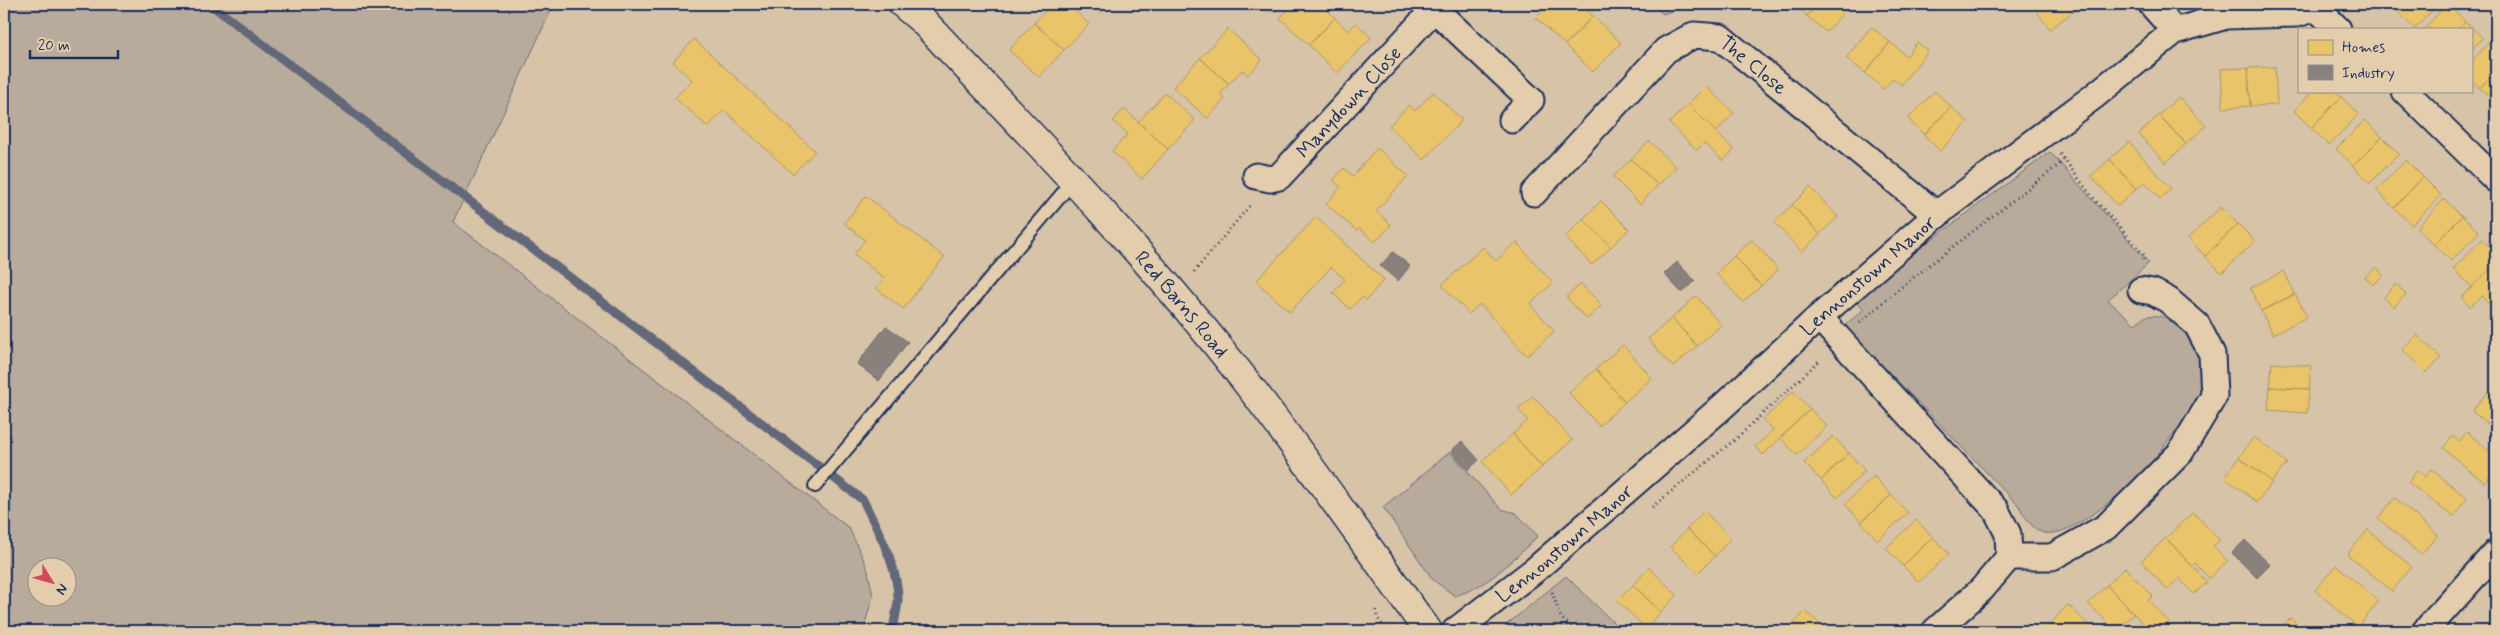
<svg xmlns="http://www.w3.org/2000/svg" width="2500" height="635" font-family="Mynerve,sans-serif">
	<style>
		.green { fill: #b8ab9b; stroke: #6a6d7c; fill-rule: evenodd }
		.homes { fill: #e9c46a; stroke: #ab9766 }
		.industry { fill: #8a817c; stroke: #696873 }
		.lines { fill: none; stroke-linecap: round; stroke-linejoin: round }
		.stream { stroke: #62677a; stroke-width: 9 }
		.lane-casing { stroke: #1b2f5e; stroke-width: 16 }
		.street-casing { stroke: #1b2f5e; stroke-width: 29 }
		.secondary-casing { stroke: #1b2f5e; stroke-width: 31 }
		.path { stroke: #1b2f5e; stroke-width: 3; stroke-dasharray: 1 4; stroke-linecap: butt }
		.lane { stroke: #e3cdac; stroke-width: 12 }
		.street { stroke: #e3cdac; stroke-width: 25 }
		.secondary { stroke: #e3cdac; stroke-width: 28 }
		.labels { text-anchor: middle; stroke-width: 5; stroke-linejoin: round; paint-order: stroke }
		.street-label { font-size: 20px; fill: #1b2f5e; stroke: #e3cdac }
	</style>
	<rect width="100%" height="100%" fill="#d7c3a7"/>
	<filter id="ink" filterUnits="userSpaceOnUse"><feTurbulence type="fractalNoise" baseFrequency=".02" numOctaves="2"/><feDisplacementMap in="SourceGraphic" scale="10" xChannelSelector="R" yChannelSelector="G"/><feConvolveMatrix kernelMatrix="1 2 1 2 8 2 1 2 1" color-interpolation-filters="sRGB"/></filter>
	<g filter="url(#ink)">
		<!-- green -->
		<path class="green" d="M4,4H554L453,222L849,528L867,567L873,595L863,631H4ZM38,568H68V598H38Z
			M1652,4H1692L1663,14Z
			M2050,152L2149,263L2108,300L2135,324C2139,321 2143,317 2148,316C2180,310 2210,358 2205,387C2202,405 2184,421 2173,434C2164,446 2155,459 2145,470C2127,489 2071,539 2044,533C2032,530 2024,515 2019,506L1844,326L1864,309L1857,302L1912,254Z
			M1450,452L1501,509L1516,513L1538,536C1511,561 1491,585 1455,596L1433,580L1383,507Z
			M1566,576L1622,631H1499Z"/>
		<!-- homes -->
		<path class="homes" d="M1052,4H1068L1089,24L1064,50L1034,23Z
			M1092,4H1110L1101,13Z
			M1264,4H1283L1274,13Z
			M1294,4H1325L1323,6L1335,18L1309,45L1280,18Z
			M1550,4H1581L1593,16L1565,45L1536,18Z
			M1793,4H1818L1807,16Z
			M1818,4H1851L1826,32L1807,16Z
			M2042,4H2084L2050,29L2035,9Z
			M2389,4H2406L2398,12Z
			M2406,4H2438L2415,29L2398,12Z
			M2447,4L2465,21L2457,29H2424Z
			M1593,16L1621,43L1593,72L1565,45Z
			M1335,18L1348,31L1356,23L1371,38L1337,73L1309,45Z
			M2465,21L2483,38L2471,50V29H2457Z
			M1034,23L1064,50L1039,77L1009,50Z
			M1871,27L1890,42L1865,73L1846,58Z
			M1228,29L1262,60L1248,75L1242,70L1229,84L1200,58Z
			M2496,35V71L2480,88L2471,80V62Z
			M694,39L815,151L793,174L724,110L708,127L675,98L692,80L673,62Z
			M1890,42L1907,56L1917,42L1928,51L1901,85L1893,78L1884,89L1865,73Z
			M1200,58L1229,84L1220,94L1225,99L1207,118L1173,87Z
			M2275,67L2277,105L2250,106L2248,68Z
			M2248,68L2250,106L2223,108L2221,69Z
			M2496,71V103L2480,88Z
			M1706,86L1734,113L1716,132L1688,104Z
			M1935,91L1951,107L1924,135L1908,119Z
			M2313,91H2335L2341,97L2311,128L2294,111Z
			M1433,92L1462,120L1424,160L1389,126L1409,105L1415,111Z
			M1165,93L1195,120L1168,149L1138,122Z
			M2179,97L2206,126L2186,144L2159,115Z
			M2341,97L2359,114L2329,145L2311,128Z
			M1688,104L1734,150L1723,161L1704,143L1697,150L1669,123Z
			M1951,107L1968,122L1940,151L1924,135Z
			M1124,109L1168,149L1142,179L1112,151L1128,134L1113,121Z
			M2159,115L2186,144L2166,163L2139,134Z
			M2365,120L2382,137L2353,166L2336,149Z
			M2382,137L2399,154L2370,183L2353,166Z
			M1649,141L1676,167L1658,185L1631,159Z
			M2129,142L2171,189L2160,199L2145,182L2136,189L2110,159Z
			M1377,148L1408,176L1376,211L1391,225L1375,242L1359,228L1357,231L1326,204L1341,187L1333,180L1344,168L1353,176Z
			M1631,159L1658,185L1640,204L1613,177Z
			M2110,159L2136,189L2118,206L2091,176Z
			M2406,160L2423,177L2394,208L2376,190Z
			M2423,177L2441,195L2412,225L2394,208Z
			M1810,187L1838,217L1820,234L1792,205Z
			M866,196L944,257L903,309L876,288L884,278L854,254L865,240L844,223Z
			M2444,199L2462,216L2434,245L2417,228Z
			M1601,201L1629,229L1611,247L1583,219Z
			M1792,205L1820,234L1802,252L1774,222Z
			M2221,207L2238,224L2205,256L2188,238Z
			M2462,216L2479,232L2451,261L2434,245Z
			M1316,217L1384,280L1366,300L1362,297L1350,309L1333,293L1345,279L1331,267L1290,312L1256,281Z
			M1583,219L1611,247L1592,265L1565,237Z
			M2238,224L2255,241L2222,273L2205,256Z
			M2482,239L2496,253V263L2472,287L2453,269Z
			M1752,240L1778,270L1761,286L1734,256Z
			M1516,242L1553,283L1530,304L1554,331L1527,356L1480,304L1469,314L1442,285L1483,247L1496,261Z
			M1734,256L1761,286L1743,302L1716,273Z
			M2496,263V300L2491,306L2481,296L2470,307L2461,298Z
			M2376,267L2383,275L2373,285L2365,277Z
			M2284,271L2295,294L2261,311L2250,288Z
			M1581,284L1602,305L1587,319L1566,297Z
			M2396,284L2406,294L2394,307L2384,297Z
			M2295,294L2307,317L2273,334L2261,311Z
			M1696,296L1721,325L1697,346L1672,318Z
			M1672,318L1697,346L1673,367L1648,339Z
			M2417,335L2441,358L2426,373L2402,349Z
			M1623,345L1652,378L1625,402L1596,369Z
			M2272,363L2311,366L2309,389L2270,387Z
			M1596,369L1625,402L1599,426L1569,393Z
			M2270,387L2309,389L2307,413L2268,410Z
			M2490,390L2496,396V432L2472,411Z
			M1793,391L1810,409L1763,455L1755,447L1773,430L1763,420Z
			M1533,396L1572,440L1542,467L1513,434L1528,420L1518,409Z
			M1810,409L1827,426L1797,455L1780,438Z
			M2467,432L2496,457V469L2485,483L2443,448L2453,436L2459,441Z
			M1513,434L1542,467L1511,495L1482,461Z
			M1833,436L1849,453L1821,480L1804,463Z
			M2254,437L2287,463L2272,482L2239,457Z
			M1849,453L1865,471L1837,498L1821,480Z
			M2239,457L2272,482L2257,502L2224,477Z
			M2431,469L2467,498L2453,517L2408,482L2418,470L2425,477Z
			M1874,476L1891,495L1861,522L1845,504Z
			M1891,495L1908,513L1878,540L1861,522Z
			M2395,498L2438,535L2421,555L2378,518Z
			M1704,511L1731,538L1715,556L1687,529Z
			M2193,512L2220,540L2213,546L2228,561L2209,578L2195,563L2192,566L2166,538Z
			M1916,520L1933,537L1903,566L1886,548Z
			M1687,529L1715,556L1698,573L1670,547Z
			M2368,530L2412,567L2392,591L2347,554Z
			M1933,537L1949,554L1919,582L1903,566Z
			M2166,538L2207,582L2194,594L2179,578L2167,590L2141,561Z
			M2336,565L2379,601L2358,627L2315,590Z
			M1649,568L1677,595L1661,612L1633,585Z
			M2125,568L2153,596L2148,600L2169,622L2160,631H2150L2107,585Z
			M1633,585L1661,612L1646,628L1617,601Z
			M2107,585L2134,614L2116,631L2088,603Z
			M2068,605L2095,631H2058L2050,624Z
			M1805,611L1828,631H1793L1790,629Z
			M2290,618L2305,631H2278Z
			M2050,624L2058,631H2043Z"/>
		<!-- industry -->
		<path class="industry" d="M1393,252L1410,266L1398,281L1380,266Z
			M1677,262L1695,281L1682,293L1664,274Z
			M886,326L908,342L879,381L857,364Z
			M1462,441L1479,460L1468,470L1451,451Z
			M2245,540L2270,565L2257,578L2232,553Z"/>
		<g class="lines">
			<!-- stream -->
			<path class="stream" d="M210,4L863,500C877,529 899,567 898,601C897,611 894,621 893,631"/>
			<defs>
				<path id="lane" d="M815,486L1074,180"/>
				<g id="street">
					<path d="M1429,4L1531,100L1512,120"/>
					<path d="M2151,4L2175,31"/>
					<path d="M2316,8L2338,29"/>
					<path d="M2405,91L2496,180"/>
					<path id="s1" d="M1256,176L1270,179L1279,177L1434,9"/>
					<path id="s2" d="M1534,193L1666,50L1694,35L1720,37L1937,215"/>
					<path d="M1819,317L1996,510L2008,534L2009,557L1982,589L1935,631"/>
					<path d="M2009,557H2052L2106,527L2180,453L2214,396L2212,354L2197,325L2168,300L2153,292L2141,290"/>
					<path id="s3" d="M1455,631L1536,569L1722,407L1819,317L1946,207L2093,97L2175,31L2226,16L2297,14L2316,8L2323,4"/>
					<path d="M2425,631L2496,552"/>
				</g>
				<g id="secondary">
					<path id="s4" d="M903,4L923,21C1032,136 1142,249 1240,374C1305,457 1366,545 1428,631"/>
				</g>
			</defs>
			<!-- lane casing -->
			<use href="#lane" class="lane-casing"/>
			<!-- street casing -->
			<use href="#street" class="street-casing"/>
			<!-- secondary casing -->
			<use href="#secondary" class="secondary-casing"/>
			<!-- path -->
			<path class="path" d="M2060,154L2090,194L2144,255L2143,263
				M1194,272L1251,204
				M1860,323L1896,291L2065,160
				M1652,507L1738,437L1820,360
				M1552,592L1561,618L1577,631
				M1376,610L1377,617L1386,631"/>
			<!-- lane -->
			<use href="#lane" class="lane"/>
			<!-- street -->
			<use href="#street" class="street"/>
			<!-- secondary -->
			<use href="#secondary" class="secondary"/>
		</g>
	</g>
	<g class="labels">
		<!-- street labels -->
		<g class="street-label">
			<text dy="7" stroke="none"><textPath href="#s2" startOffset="296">The Close</textPath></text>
			<text dy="7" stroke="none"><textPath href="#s1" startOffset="126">Manydown Close</textPath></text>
			<text dy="7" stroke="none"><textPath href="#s3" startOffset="545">Lennonstown Manor</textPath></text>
			<text dy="7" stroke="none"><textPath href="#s4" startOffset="410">Red Barns Road</textPath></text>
			<text dy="7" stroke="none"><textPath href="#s3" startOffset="140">Lennonstown Manor</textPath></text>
		</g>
	</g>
	<!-- margin -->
	<rect width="2500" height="635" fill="none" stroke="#e3cdac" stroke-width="20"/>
	<rect x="10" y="10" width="2480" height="615" fill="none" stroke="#1b2f5e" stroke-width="2" filter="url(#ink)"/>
	<!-- legend -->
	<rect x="2298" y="28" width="175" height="65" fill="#e3cdac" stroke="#938e8d"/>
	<rect x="2308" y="40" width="25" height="15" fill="#e9c46a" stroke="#938e8d"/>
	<text x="2342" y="52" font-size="15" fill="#1b2f5e">Homes</text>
	<rect x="2308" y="65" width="25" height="15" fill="#8a817c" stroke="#938e8d"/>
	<text x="2342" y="78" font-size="15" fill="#1b2f5e">Industry</text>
	<!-- north arrow -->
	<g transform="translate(52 582) rotate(127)"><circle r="24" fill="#e3cdac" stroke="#938e8d"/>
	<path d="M0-4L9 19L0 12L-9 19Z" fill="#d1495b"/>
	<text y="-8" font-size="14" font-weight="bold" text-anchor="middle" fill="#1b2f5e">N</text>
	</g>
	<!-- scale -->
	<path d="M30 50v8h88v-8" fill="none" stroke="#1b2f5e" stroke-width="2.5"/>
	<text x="38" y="50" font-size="15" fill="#1b2f5e" stroke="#e3cdac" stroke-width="4" paint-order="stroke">20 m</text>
</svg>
